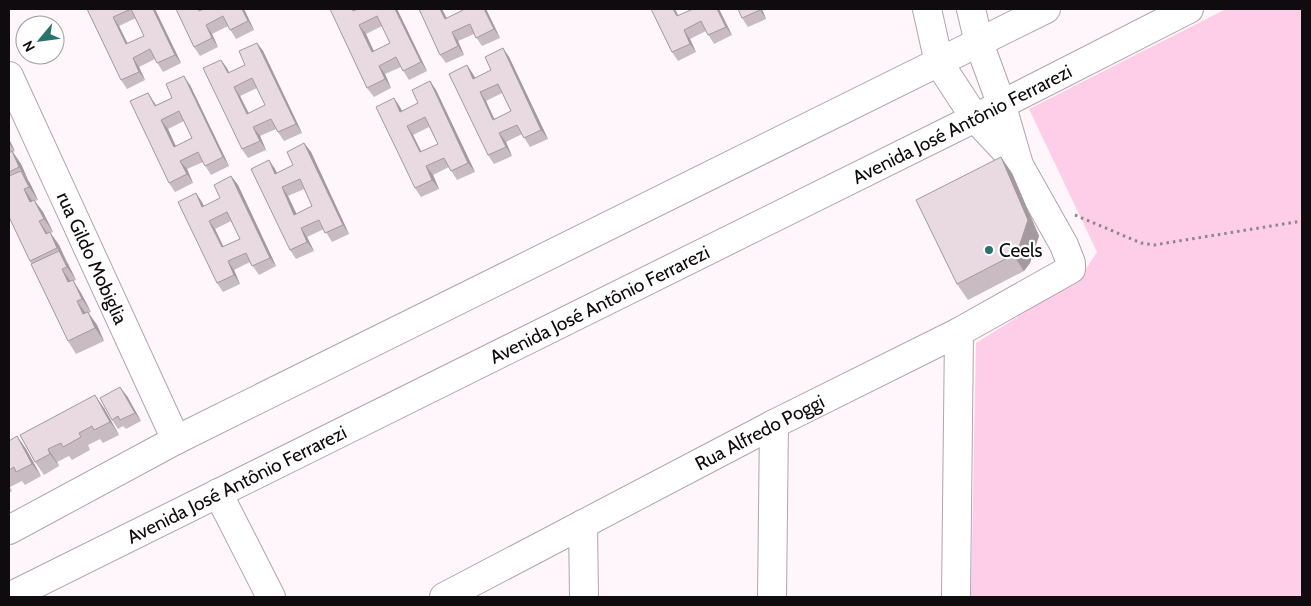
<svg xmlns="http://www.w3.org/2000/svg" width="1311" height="606" font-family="Cabin,sans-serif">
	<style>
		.green { fill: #fecee8 }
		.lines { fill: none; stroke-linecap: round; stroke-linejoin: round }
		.minor-casing { stroke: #b2a4ab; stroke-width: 30 }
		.path { stroke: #8d868a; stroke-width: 3; stroke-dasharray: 2.5 4; stroke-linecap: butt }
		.minor { stroke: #fff; stroke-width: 28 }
		.wall { fill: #c8bbc2; fill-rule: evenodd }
		.shaded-wall { fill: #a3999e }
		.building { fill: #e9dae2; stroke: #a3999e; fill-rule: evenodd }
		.poi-dot { fill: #29736e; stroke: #fff; stroke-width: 2 }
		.labels { text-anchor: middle; stroke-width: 4.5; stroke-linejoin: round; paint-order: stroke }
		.street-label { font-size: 19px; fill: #100b0e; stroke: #fff }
		.poi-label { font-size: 19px; fill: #100b0e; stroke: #fff; text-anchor: start }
	</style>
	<rect width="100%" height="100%" fill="#fef6fa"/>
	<!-- green -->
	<path class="green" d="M1226,9H1302V597H971L976,343L1080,278L1097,252L1029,109Z"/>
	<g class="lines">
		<defs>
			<g id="minor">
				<path d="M927,9L939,63L975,118L1016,162"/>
				<path id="s1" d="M9,76L176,440"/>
				<path d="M218,493L271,597"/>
				<path d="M583,524L584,597"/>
				<path d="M9,530L176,440L1046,9"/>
				<path id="s2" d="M9,597L975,118L1189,9"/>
				<path id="s3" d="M444,597L774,424L959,332L1071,269V263L1064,245L1019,165L1001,103L979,43L971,9"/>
				<path d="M772,597L774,424"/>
				<path d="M956,597L959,332"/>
			</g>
		</defs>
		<!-- minor casing -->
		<use href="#minor" class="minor-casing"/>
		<!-- path -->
		<path class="path" d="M1075,215L1141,243L1154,245L1302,221"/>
		<!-- minor -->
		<use href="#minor" class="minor"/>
	</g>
	<!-- wall -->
	<path class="wall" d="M87,9H155L181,63L163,72L155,59L139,67L145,80L127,89L121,80ZM136,18L144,36L128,44L119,26Z
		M176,9H200L201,10L204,9H244L254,30L236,39L228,26L212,34L218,47L200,56L194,47Z
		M330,9H354V10L358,9H397L427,71L409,80L401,67L385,74L391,88L374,97L367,88ZM382,26L390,43L374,51L366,34Z
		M419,9H442L447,18L463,10L462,9H486L500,38L482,46L474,34L458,41L464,55L446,63L440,55Z
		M651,9H675L678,16L693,9H719L732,35L714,44L706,31L690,39L696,52L678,61L672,52Z
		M738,9H762L766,19L748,27L742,18Z
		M257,43L263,51L302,133L284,141L276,129L260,136L266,150L248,158L242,149L221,60L229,73L245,65ZM257,88L265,105L249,113L240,96Z
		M503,48L509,57L548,139L530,147L522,134L506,142L512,156L494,164L488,155L467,65L475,78L491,70ZM502,93L511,111L494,119L486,101Z
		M430,81L436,90L475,172L457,180L449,167L433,175L439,189L421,197L415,188L394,98L402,111L418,103ZM429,127L438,144L421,152L413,135Z
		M190,85L229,166L211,175L203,162L187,169L193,183L175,192L169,183L154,102L156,105L172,98ZM184,121L192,138L176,146L168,129Z
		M9,139L15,151L13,152L21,164L28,180L38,200L35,201L43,212L53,232L50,233L59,245L76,280L73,281L81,293L91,312L88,313L97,325L104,341L76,354L68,341L9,217Z
		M304,143L311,152L349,234L332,242L324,229L307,237L314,251L296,259L290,250L269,160L277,173L293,165ZM304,189L312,206L296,214L288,196Z
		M1012,173L1039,236L1030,263L1024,271L968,300L957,284Z
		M231,176L238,185L276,266L259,275L250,262L234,270L240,284L223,292L217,283L196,193L204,206L220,198ZM231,221L240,239L223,247L215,229Z
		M127,396L141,421L126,429L123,426L118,429L112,420Z
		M104,408L119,435L103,443L100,439L88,445L90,450L72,460L69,456L57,462L59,466L44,475L35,462L20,435Z
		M17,436L26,449L41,476L25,485L22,481L10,487L12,491L9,493V441Z"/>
	<!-- shaded-wall -->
	<path class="shaded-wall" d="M153,9H155L181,63L175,55Z
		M242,9H244L254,30L248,21Z
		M395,9H397L427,71L421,62Z
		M440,9H442L451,28L445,19Z
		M484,9H486L500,38L494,29Z
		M673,9H675L683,25L677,16Z
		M717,9H719L732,35L726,27Z
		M759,9H762L766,19L760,10Z
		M113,17L119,26L132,53L126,44Z
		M206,25L212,34L218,47L212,38Z
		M359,25L366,34L378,61L372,52Z
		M684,30L690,39L696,52L690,44Z
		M452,32L458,41L464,55L458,46Z
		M257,43L263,51L302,133L296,124Z
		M503,48L509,57L548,139L541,130Z
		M133,58L139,67L145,80L139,72Z
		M221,60L227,68L234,82L228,73Z
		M467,65L473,74L480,87L473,79Z
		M379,66L385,74L391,88L385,79Z
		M184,76L190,85L229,166L223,157Z
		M430,81L436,90L475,172L468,163Z
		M234,87L240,96L253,123L247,114Z
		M480,92L486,101L499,129L493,120Z
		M148,93L154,102L161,115L155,106Z
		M394,98L400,107L407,121L400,112Z
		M161,120L168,129L180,156L174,147Z
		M407,126L413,135L426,161L420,152Z
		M253,127L260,136L266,150L260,141Z
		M499,133L506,142L512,156L506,147Z
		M9,139L15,151L9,143Z
		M304,143L311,152L349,234L343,225Z
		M12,151L21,164L28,180L19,167Z
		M1001,157L1012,173L1039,236L1030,263L1024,271L1013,255Z
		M269,160L275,169L282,183L275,174Z
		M180,161L187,169L193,183L187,174Z
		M426,166L433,175L439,189L432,180Z
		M21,171L30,183L38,200L29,187Z
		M231,176L238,185L276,266L270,258Z
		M282,187L288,196L301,223L294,215Z
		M24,189L33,202H30Z
		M196,193L202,202L208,216L202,207Z
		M34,200L43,212L53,232L44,219Z
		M39,221L48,234H46Z
		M209,221L215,229L228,256L222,247Z
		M301,228L307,237L314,251L307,242Z
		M50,232L59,245L66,261L57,248Z
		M59,251L68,264L76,280L67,267Z
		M228,261L234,270L240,284L234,275Z
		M62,269L71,282H68Z
		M73,280L81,293L91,312L82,299Z
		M77,301L86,314H83Z
		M88,312L97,325L104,341L95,328Z
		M120,387L127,396L141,421L135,413Z
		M95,395L104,408L119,435L110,422Z
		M17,436L26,449L41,476L32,464Z
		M48,449L57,462L59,466L50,454Z"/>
	<!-- building -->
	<path class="building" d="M87,9H131L113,17L126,44L144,36L131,9H153L175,55L157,63L150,49L133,58L139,72L121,80Z
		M176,9H198L199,11L204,9H242L248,21L230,30L223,16L206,25L212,38L194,47Z
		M330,9H352L353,11L358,9H395L421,62L403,71L396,57L379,66L385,79L367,88ZM377,16L390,43L372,52L359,25Z
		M419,9H440L445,19L463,10L462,9H484L494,29L476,38L470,24L452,32L458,46L440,55Z
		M651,9H673L677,16L693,9H717L726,27L708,35L701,21L684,30L690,44L672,52Z
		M738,9H759L760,10L742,18Z
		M257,43L296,124L278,132L271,119L253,127L260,141L242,149L203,68L221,60L228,73L245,65L239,51ZM252,78L265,105L247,114L234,87Z
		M503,48L541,130L524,138L517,125L499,133L506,147L488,155L449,74L467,65L473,79L491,70L485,57ZM498,84L511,111L493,120L480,92Z
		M184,76L223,157L205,166L198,152L180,161L187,174L169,183L130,101L148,93L155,106L172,98L166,84ZM179,111L192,138L174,147L161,120Z
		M430,81L468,163L451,171L444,158L426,166L432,180L415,188L376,107L394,98L400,112L418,103L412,90ZM425,117L438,144L420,152L407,126Z
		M304,143L343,225L325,233L319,220L301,228L307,242L290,250L251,169L269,160L275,174L293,165L287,152ZM300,179L312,206L294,215L282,187Z
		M12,151L19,167L9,172V153Z
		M1001,157L1028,220L1019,247L1013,255L957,284L916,200Z
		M21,171L29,187L24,189L30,202L34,200L44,219L39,221L46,234L50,232L57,248L30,261L9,217V176Z
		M231,176L270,258L252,266L246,253L228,261L234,275L217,283L178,202L196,193L202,207L220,198L214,185ZM227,212L240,239L222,247L209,221Z
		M59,251L67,267L62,269L68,282L73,280L82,299L77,301L83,314L88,312L95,328L68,341L31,264Z
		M120,387L135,413L120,420L118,416L112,420L100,398Z
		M95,395L110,422L94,430L92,426L79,433L81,437L63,447L61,443L48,449L50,454L35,462L20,435Z
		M17,436L32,464L16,472L14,467L9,470V441Z"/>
	<!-- markers -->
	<circle class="poi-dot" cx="989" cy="250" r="5"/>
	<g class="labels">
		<!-- street labels -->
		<g class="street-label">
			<text dy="7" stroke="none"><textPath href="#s2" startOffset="1064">Avenida José Antônio Ferrarezi</textPath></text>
			<text dy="7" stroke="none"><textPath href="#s1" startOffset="200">rua Gildo Mobiglia</textPath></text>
			<text dy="7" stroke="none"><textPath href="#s2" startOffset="659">Avenida José Antônio Ferrarezi</textPath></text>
			<text dy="7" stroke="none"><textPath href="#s3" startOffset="356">Rua Alfredo Poggi</textPath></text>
			<text dy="7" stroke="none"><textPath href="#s2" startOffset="254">Avenida José Antônio Ferrarezi</textPath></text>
		</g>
		<!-- poi labels -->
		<g class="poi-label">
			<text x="999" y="257">Ceels</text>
		</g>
	</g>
	<!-- border -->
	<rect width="1311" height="606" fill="none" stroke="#100b0e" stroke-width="20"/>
	<!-- north arrow -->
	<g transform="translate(40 40) rotate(241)"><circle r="24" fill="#ffffff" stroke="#9f9d9f"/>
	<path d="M0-4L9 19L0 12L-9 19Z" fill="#29736e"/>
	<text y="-8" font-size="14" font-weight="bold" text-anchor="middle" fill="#100b0e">N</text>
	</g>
</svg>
